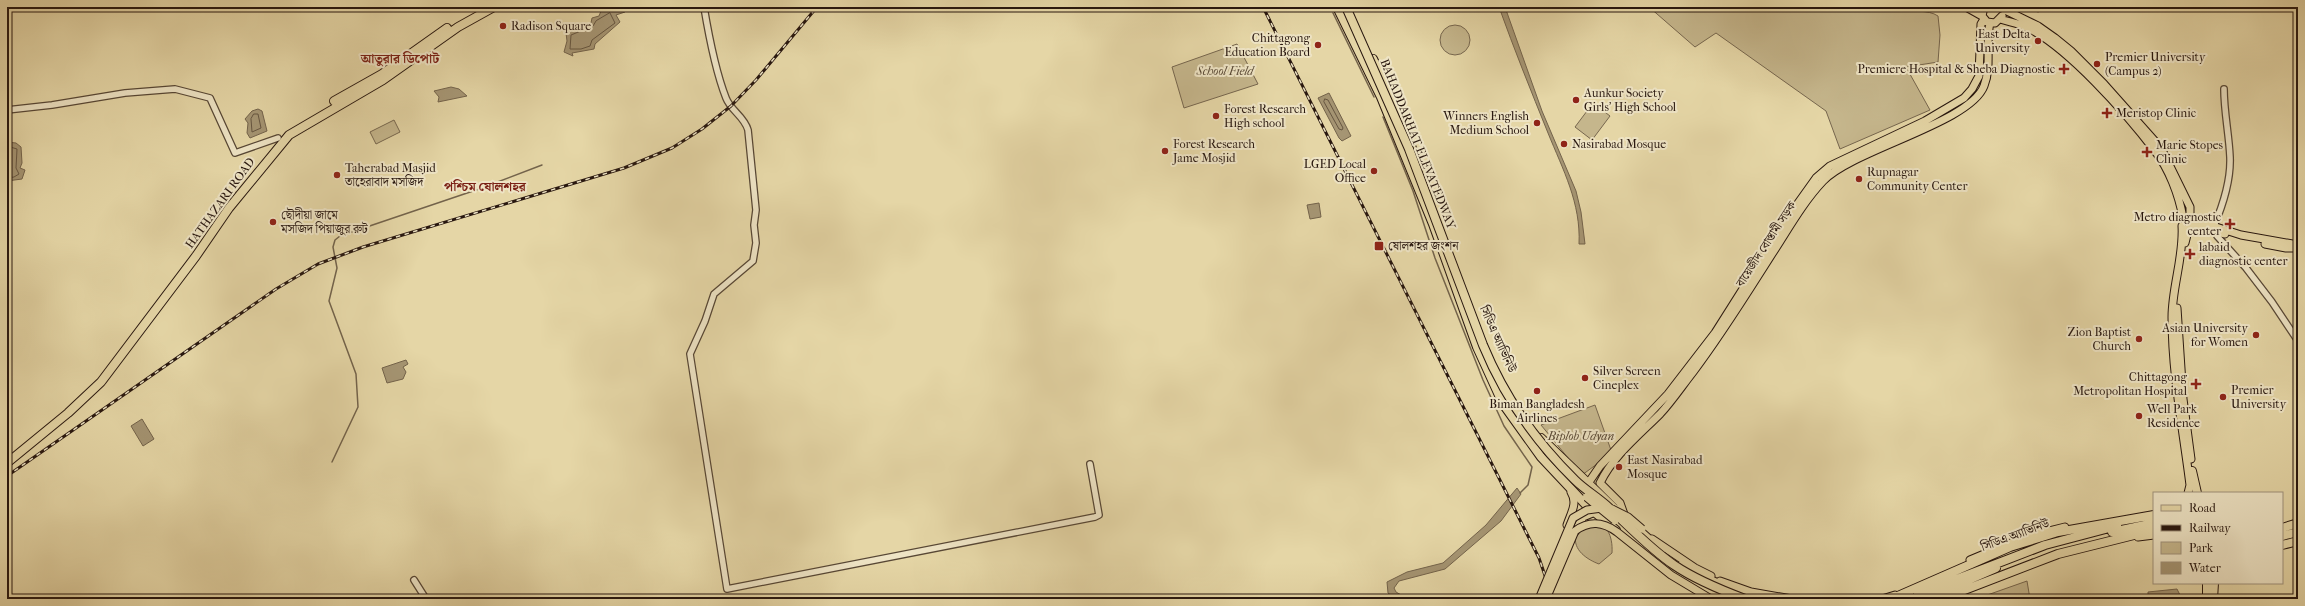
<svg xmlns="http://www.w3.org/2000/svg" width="2305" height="606" font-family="'IM FELL French Canon','Noto Serif Bengali',serif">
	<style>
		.green { fill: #c5b68c; stroke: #76664e }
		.water { fill: #a59573; stroke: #73634b }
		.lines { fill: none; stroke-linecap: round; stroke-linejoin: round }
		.shore { stroke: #665641; stroke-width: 1 }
		.stream { stroke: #73634b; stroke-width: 1.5 }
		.canal { stroke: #a59573; stroke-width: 5 }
		.minor-casing { stroke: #574735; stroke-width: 8 }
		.major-casing { stroke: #28170f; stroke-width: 9 }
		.highway-casing { stroke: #28170f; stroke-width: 10 }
		.minor { stroke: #eee4c5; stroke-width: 5.5 }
		.major { stroke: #e5d6a6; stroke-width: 7 }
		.highway { stroke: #e5d6a6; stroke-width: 8 }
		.rail-casing { stroke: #28170f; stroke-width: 3 }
		.rail { stroke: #eee4c5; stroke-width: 1.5; stroke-dasharray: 4.5; stroke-linecap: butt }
		.major-bridge-casing { stroke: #28170f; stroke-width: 9; stroke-linecap: butt }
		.highway-bridge-casing { stroke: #28170f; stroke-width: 10; stroke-linecap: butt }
		.major-bridge { stroke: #e5d6a6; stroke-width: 7 }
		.highway-bridge { stroke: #e5d6a6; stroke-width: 8 }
		.poi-dot { fill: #8f2418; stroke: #eee4c5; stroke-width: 1.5 }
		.labels { text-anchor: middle; stroke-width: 4; stroke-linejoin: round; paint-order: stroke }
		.poi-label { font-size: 12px; fill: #28170f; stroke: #eee4c5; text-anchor: start }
		.park-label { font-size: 12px; font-style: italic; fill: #574734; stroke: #eee4c5 }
		.street-label { font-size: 12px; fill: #28170f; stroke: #eee4c5 }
		.neighbourhood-label { font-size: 13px; font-weight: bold; fill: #7a1f14; stroke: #eee4c5 }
	</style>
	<rect width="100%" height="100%" fill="#e5d6a6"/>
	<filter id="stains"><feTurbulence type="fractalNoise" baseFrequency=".005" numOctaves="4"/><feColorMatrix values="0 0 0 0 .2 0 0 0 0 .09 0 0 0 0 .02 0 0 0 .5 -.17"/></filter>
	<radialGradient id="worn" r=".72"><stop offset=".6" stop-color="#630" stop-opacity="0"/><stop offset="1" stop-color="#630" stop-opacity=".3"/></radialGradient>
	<!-- green -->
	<path class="green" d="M1649,7H1898C1911,13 1928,9 1938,16L1940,35L1938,62L1906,67L1930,110L1840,149L1826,111L1716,33L1695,47Z
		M1440 40a15 15 0 1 1 30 0a15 15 0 1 1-30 0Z
		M1237,44L1258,84L1184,108L1172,67Z
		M1593,103L1610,116L1592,140L1575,127Z
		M394,120L400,132L376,144L370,132Z
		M1595,405L1612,453L1582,475L1541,425Z
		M1588,520C1607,521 1613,536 1612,553L1599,564C1588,560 1572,550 1576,535C1577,530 1584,525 1588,520Z
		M2027,581L2030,599H1976Z"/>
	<!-- water -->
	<path class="water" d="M612,7H622L625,12L616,15L620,22L595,44L594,49L572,53L573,56L564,52L567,41L566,33L591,23L592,18L599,16L601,11Z
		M1499,7H1505L1542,111L1576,191L1581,212L1585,244H1579C1581,203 1563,170 1548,133C1531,91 1514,49 1499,7Z
		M451,87L459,89L467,96L438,102L439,97L434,91Z
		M1329,93L1351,136L1342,141L1339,138L1318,98Z
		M258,109L262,111L267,131L250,138L247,133L248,123L245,119L252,111Z
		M7,142L16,143L21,147L22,163L20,168L25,170L22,179L7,181Z
		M1319,203L1321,217L1310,219L1307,205Z
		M406,360L408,364L403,367L406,372L403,379L387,383L382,368Z
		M142,419L154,439L143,446L131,426Z
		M1517,488L1521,494L1501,521L1445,569L1399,581L1394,588L1396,592L1408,599H1396L1388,593L1387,582L1407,572L1443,563L1486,525Z
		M2177,589L2182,599H2148V592Z"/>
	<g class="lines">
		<!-- shore -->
		<path class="shore" d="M610,13L615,23L592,40L590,46L581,49H570L571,35L593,26L596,21Z
			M1325,99L1328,100L1343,128L1342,130L1339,129L1324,102Z
			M254,114H258L261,128L252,132L251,119Z
			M7,146L17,149L16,168L19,174L14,177L7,178"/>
		<!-- stream -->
		<path class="stream" d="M1333,13L1374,97
			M1383,117L1413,191L1435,258L1483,380L1504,426L1532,467L1528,485L1520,493
			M332,462L358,407L356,374L329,301L337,268L333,247L335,240L340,236L479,189L542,165"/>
		<!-- canal -->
		<path class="canal" d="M2034,7L2038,10"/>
		<defs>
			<path id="minor" d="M704,7C709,37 715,70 726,98C731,111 744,116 748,130L756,210L754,225L756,243L753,261L714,294L705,321L690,354L727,589L1095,517L1099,515L1090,464
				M7,110L52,105L125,93L175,89L210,98L235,153L278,138
				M2214,226C2223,205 2231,181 2230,157C2229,134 2224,112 2224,89
				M2216,230L2217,236L2246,268L2272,302L2298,341
				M414,580L426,599"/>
			<path id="major" d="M1966,7L1982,16
				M1984,7L1982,16L1987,22L1995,23L2002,16
				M2001,8L2038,26L2055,38L2071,51L2104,84L2161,148L2190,207V218
				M2000,19C2009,22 2018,23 2026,27C2067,46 2127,114 2155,151C2169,169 2179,195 2183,218
				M2191,219L2241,235L2298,245
				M2182,226C2184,256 2172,287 2172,317C2172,374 2183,429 2190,485L2188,493
				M2191,226L2225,234
				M2185,243L2189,227
				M2265,244L2286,248H2298
				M2177,308L2183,399L2191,459
				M1588,488L1589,482L1600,466L1668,394L1715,333L1791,213L1816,178L1830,166L1925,121L1964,98L1972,89L1979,76L1981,24L1984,19
				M1625,517L1620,503L1600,483C1613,456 1639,435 1660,414C1672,401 1682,386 1693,372C1724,331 1750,288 1777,246C1791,224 1805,200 1823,181C1854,149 1970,123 1984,86C1992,66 1985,43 1990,23
				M1567,525C1571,513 1578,503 1571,492
				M1575,532L1583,517L1595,512
				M2138,537L2154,535
				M1652,539L1695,568L1711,576
				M1970,560L2025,537L2065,527
				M1720,581L1751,592L1792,599
				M1882,599L1895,595"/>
			<path id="highway" d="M1337,7L1381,97L1433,224L1477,347L1503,404L1541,457L1587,506L1616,530
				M1373,59L1391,97L1422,173
				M334,101L382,74L447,28
				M1541,438L1615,509
				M7,463L68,413L101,382L196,256L229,208L289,135L383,80L458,27L494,7
				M2192,471L2197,493
				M1634,526L1661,550
				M2282,528L2298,523
				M2112,532L2154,523
				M2282,536L2298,532
				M2282,545L2298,541
				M1681,566L1736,592L1763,599
				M2207,583V599
				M1918,594L2045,545L2117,526
				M1891,599L2010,547L2058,532L2154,515
				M1924,599L1996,568
				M1941,599L2058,554L2154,530
				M2213,599L2214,583"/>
		</defs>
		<!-- minor casing -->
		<use href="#minor" class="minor-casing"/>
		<!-- major casing -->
		<use href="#major" class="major-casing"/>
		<!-- highway casing -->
		<use href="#highway" class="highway-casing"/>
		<!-- minor -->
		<use href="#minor" class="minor"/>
		<!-- major -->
		<use href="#major" class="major"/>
		<!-- highway -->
		<use href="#highway" class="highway"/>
		<defs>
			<path id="rail" d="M1263,7L1539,558L1553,599
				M7,476L276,289L318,264L363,247L624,168L672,148L702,129L731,106L756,80L817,7"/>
		</defs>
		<!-- rail casing -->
		<use href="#rail" class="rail-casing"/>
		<!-- rail -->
		<use href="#rail" class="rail"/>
		<defs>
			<path id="major-bridge" d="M1612,509L1628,517L1642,529
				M1539,599L1573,518L1587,510L1602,508
				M1546,599L1575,531C1590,520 1603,522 1617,532L1671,575L1711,599"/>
			<path id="highway-bridge" d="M1346,7L1409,149L1483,345C1504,396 1535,441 1575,480C1584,489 1596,496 1606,505C1628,525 1649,548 1674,565C1696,580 1721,590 1745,599
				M1587,497L1615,520"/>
		</defs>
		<!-- major-bridge casing -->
		<use href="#major-bridge" class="major-bridge-casing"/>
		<!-- highway-bridge casing -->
		<use href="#highway-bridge" class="highway-bridge-casing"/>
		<!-- major-bridge -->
		<use href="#major-bridge" class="major-bridge"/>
		<!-- highway-bridge -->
		<use href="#highway-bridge" class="highway-bridge"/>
	</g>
	<!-- markers -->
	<g class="poi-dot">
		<circle cx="503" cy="26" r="4"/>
		<circle cx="2038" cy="41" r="4"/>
		<circle cx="1318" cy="45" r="4"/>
		<circle cx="2097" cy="64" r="4"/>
		<path d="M2062 63h4v4h4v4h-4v4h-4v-4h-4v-4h4z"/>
		<circle cx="1576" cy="100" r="4"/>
		<path d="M2105 107h4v4h4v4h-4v4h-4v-4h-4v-4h4z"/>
		<circle cx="1216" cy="116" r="4"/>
		<circle cx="1537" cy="123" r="4"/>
		<circle cx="1564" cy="144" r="4"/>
		<circle cx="1165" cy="151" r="4"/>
		<path d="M2145 146h4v4h4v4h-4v4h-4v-4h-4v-4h4z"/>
		<circle cx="1374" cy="171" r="4"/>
		<circle cx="337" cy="175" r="4"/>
		<circle cx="1859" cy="179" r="4"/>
		<circle cx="273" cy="222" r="4"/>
		<path d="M2228 218h4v4h4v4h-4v4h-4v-4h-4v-4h4z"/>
		<rect x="1374" y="241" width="10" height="10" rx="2"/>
		<path d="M2188 248h4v4h4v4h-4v4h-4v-4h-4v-4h4z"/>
		<circle cx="2256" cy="335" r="4"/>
		<circle cx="2139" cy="339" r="4"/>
		<circle cx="1585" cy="378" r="4"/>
		<path d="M2194 378h4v4h4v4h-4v4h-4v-4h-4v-4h4z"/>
		<circle cx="1537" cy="391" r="4"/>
		<circle cx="2223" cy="397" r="4"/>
		<circle cx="2139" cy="416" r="4"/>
		<circle cx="1619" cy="467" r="4"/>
	</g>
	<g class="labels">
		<!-- poi labels -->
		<g class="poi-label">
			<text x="511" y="30">Radison Square</text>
			<text x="2030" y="38" text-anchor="end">East Delta<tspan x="2030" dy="14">University</tspan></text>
			<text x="1310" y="42" text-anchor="end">Chittagong<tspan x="1310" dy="14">Education Board</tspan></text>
			<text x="2105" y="61">Premier University<tspan x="2105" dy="14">(Campus 2)</tspan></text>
			<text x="2055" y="73" text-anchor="end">Premiere Hospital &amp; Sheba Diagnostic</text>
			<text x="1584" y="97">Aunkur Society<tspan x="1584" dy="14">Girls' High School</tspan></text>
			<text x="1224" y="113">Forest Research<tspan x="1224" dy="14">High school</tspan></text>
			<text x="2116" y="117">Meristop Clinic</text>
			<text x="1529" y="120" text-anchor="end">Winners English<tspan x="1529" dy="14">Medium School</tspan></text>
			<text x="1173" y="148">Forest Research<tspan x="1173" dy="14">Jame Mosjid</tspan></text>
			<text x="1572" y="148">Nasirabad Mosque</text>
			<text x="2156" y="149">Marie Stopes<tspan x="2156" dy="14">Clinic</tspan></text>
			<text x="1366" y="168" text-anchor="end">LGED Local<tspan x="1366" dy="14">Office</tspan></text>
			<text x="345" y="172">Taherabad Masjid<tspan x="345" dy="14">তাহেরাবাদ মসজিদ</tspan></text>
			<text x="1867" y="176">Rupnagar<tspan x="1867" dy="14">Community Center</tspan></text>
			<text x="281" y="219">ছৌদীয়া জামে<tspan x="281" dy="14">মসজিদ পিয়াজুর রুট</tspan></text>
			<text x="2221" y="221" text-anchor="end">Metro diagnostic<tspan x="2221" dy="14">center</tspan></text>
			<text x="1388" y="250">ষোলশহর জংশন</text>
			<text x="2199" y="251">labaid<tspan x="2199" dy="14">diagnostic center</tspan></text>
			<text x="2248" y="332" text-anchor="end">Asian University<tspan x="2248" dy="14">for Women</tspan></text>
			<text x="2131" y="336" text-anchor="end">Zion Baptist<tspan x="2131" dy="14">Church</tspan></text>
			<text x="1593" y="375">Silver Screen<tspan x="1593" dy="14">Cineplex</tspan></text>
			<text x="2187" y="381" text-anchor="end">Chittagong<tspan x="2187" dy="14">Metropolitan Hospital</tspan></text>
			<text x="2231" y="394">Premier<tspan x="2231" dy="14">University</tspan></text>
			<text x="1537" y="408" text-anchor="middle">Biman Bangladesh<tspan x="1537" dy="14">Airlines</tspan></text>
			<text x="2147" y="413">Well Park<tspan x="2147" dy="14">Residence</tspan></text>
			<text x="1627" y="464">East Nasirabad<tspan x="1627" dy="14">Mosque</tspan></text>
		</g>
		<!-- park labels -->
		<g class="park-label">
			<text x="1225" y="75">School Field</text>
			<text x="1581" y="440">Biplob Udyan</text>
		</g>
		<!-- street labels -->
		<g class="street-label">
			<text transform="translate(1418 144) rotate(68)" y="4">BAHADDARHAT ELEVATEDWAY</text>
			<text transform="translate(220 203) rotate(-54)" y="4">HATHAZARI ROAD</text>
			<text transform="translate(1766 244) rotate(-57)" y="4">বায়েজীদ বোস্তামী সড়ক</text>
			<text transform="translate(1498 339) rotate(66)" y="4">সিডিএ অ্যাভিনিউ</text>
			<text transform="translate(2015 535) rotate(-20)" y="4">সিডিএ অ্যাভিনিউ</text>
		</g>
		<!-- neighbourhood labels -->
		<g class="neighbourhood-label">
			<text x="400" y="63">আতুরার ডিপোট</text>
			<text x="485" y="191">পশ্চিম ষোলশহর</text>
		</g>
	</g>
	<!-- margin -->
	<rect width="2305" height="606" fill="none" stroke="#e5d6a6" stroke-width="24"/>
	<rect x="8" y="8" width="2289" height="590" fill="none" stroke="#28170f" stroke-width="2"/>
	<rect x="12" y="12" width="2281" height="582" fill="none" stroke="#28170f"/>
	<!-- legend -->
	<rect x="2153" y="492" width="130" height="92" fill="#eee4c5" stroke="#9f927c"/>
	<rect x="2161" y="505" width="20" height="6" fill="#e5d6a6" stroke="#9f927c"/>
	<text x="2189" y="512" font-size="12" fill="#28170f">Road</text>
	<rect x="2161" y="525" width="20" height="6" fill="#28170f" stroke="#9f927c"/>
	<text x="2189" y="532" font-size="12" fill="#28170f">Railway</text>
	<rect x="2161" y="542" width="20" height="12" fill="#c5b68c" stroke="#9f927c"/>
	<text x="2189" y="552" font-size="12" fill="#28170f">Park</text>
	<rect x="2161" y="562" width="20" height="12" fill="#a59573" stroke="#9f927c"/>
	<text x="2189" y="572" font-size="12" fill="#28170f">Water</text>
	<rect width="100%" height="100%" filter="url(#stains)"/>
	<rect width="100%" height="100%" fill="url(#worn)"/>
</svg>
